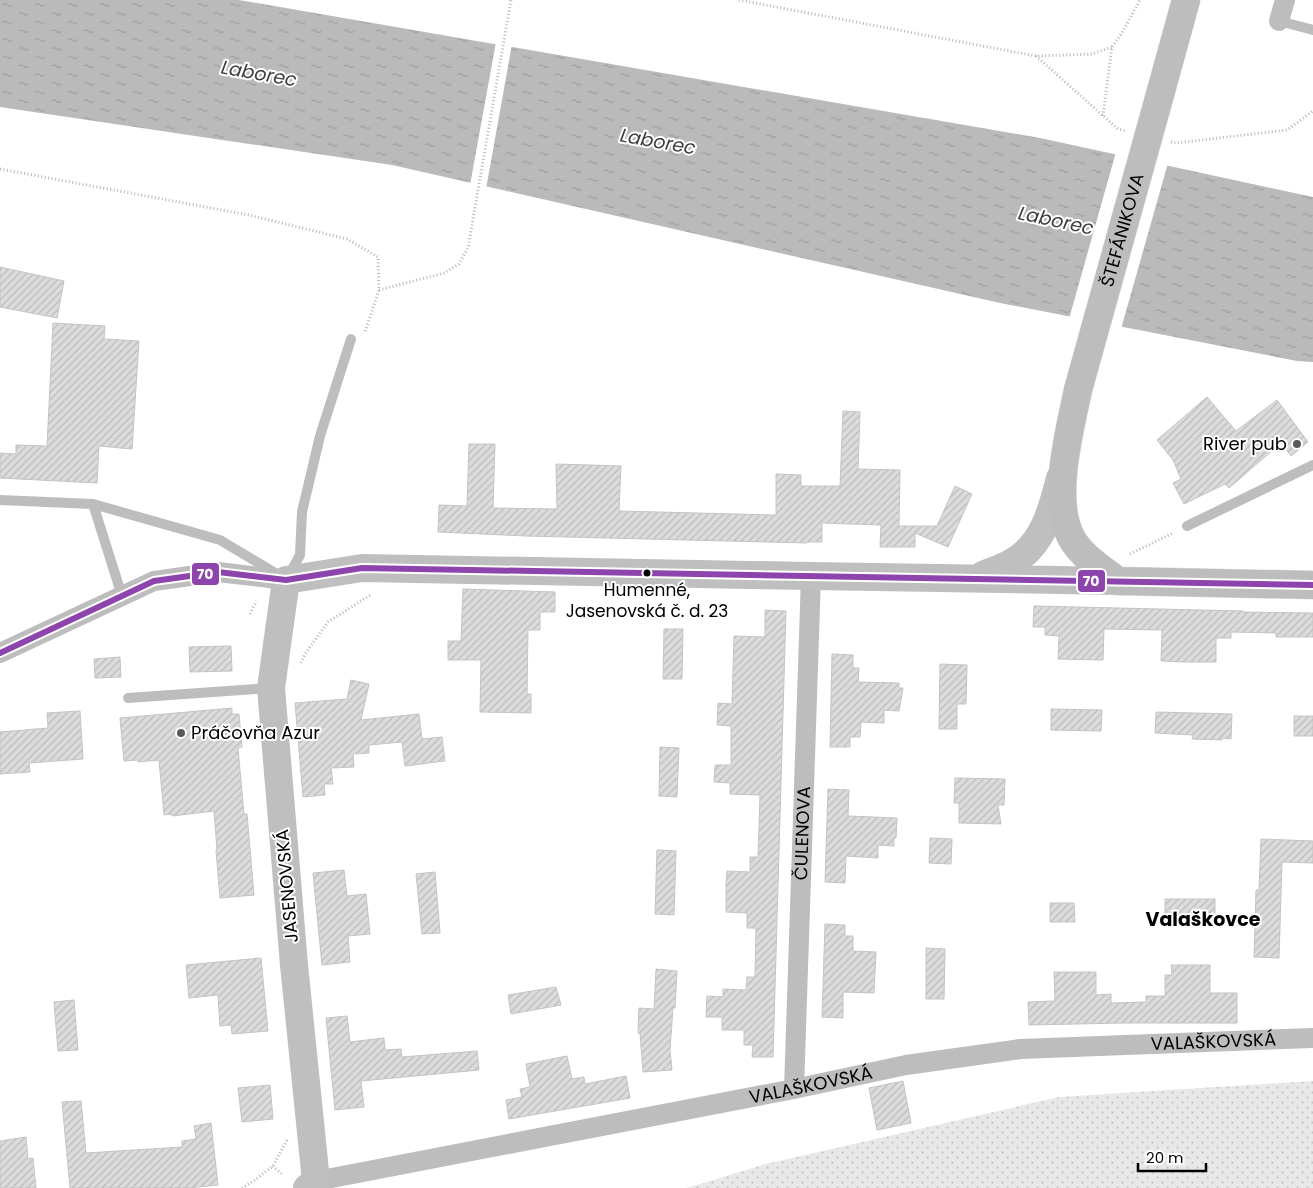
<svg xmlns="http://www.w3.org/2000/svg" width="1313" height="1188" font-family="Poppins,sans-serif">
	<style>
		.grass { fill: url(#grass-dots) }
		.water { fill: url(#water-ripples) }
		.pier { fill: #fff }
		.building { fill: url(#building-hatch); stroke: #c4c4c4 }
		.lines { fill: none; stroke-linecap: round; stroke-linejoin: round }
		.primary-casing { stroke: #dbdbdb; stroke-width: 29 }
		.path { stroke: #b8b8b8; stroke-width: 3; stroke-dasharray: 1 2.5; stroke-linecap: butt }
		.lane { stroke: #bdbdbd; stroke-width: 10 }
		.street { stroke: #bdbdbd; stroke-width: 20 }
		.secondary { stroke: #bfbfbf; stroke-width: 28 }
		.primary { stroke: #bdbdbd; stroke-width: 28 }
		.primary-bridge-casing { stroke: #dbdbdb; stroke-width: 29; stroke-linecap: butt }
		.primary-bridge { stroke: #bdbdbd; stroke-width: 28 }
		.bus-1-casing { stroke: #fff; stroke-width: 10 }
		.bus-1 { stroke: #8e44ad; stroke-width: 6 }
		.poi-dot { fill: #595959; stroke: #fff; stroke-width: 2 }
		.bus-dot { fill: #000; stroke: #fff; stroke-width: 2 }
		.labels { text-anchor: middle; stroke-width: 4; stroke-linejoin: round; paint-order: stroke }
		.bus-label { font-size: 17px; fill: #000; stroke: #fff }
		.street-label { font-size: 18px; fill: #000; stroke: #fff }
		.poi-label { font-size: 18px; fill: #000; stroke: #fff; text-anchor: end }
		.water-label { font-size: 19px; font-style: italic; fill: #3e3e3e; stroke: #fff }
		.neighbourhood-label { font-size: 19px; font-weight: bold; fill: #000; stroke: #fff }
		.line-badge { stroke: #fff; stroke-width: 2 }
		.badge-label { font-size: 14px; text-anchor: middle; font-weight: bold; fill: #fff }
	</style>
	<defs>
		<pattern id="grass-dots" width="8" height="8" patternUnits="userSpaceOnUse" patternTransform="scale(1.25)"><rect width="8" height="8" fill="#e8e8e8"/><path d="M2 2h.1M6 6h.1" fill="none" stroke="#c5c5c5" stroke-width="1.8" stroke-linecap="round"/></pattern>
		<pattern id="water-ripples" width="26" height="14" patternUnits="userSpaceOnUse" patternTransform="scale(1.25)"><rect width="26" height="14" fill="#bababa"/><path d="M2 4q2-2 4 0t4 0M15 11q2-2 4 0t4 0" fill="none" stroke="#9e9e9e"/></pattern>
		<pattern id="building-hatch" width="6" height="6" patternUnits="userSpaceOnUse" patternTransform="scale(1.25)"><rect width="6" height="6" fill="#dcdcdc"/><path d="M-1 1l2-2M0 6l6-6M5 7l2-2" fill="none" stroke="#bbb"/></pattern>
	</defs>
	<rect width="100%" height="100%" fill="#fff"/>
	<!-- grass -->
	<path class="grass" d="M1313,1081V1188H687L766,1164L1059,1097Z"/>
	<!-- water -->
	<path class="water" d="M0,0H239L1040,138L1313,197V362L1297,361L1000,303L392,165L0,107Z"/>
	<!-- pier -->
	<path class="pier" d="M496,42L512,44L486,189L470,185Z
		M1116,152L1168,163L1121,329L1069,319Z"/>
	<!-- building -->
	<path class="building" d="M0,267L64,281L57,318L0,307Z
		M53,323L105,326L104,339L139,341L132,449L99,446L97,483L0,478V453L16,454V445L47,446Z
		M1207,397L1236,431L1277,400L1308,442L1291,456L1281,443L1229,488L1225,484L1184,504L1173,483L1181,479L1173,460L1157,440Z
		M843,411L860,412L858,469L900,470L899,526H937L955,486L972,494L948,547L915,533V547H880L881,525L822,523V542H807V543L526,536L438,532L439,505L467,506L469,444H495L493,508L557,509L556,464L621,466L619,511L776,515V474L801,475V486H840Z
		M463,589L555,592V612H540V630H528L527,694H531V713L480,712L481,660H448V641H461Z
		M1034,606L1243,611V612L1313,613V637H1276V633L1231,632V638H1216V662H1186L1161,661L1162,630L1104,629L1103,660L1058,659L1059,636L1045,635V627H1033Z
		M765,610L786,611L773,1057H752L753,1045H744V1030H722V1017H706L707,996L723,997V989L746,990L747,977H755L756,928H747V913L726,912V883L727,871L750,872V857H758L760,795L730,794V783L714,782L715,765H731V726L717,725L718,703L732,704L734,636L765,637Z
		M664,629H683L682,679H663Z
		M231,646L232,671L190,672L189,647Z
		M832,654L853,655V668H859L858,682L899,683V688H903L899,711L884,710V723L861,722L860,737H850V747H830Z
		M120,657L121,677L95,678L94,659Z
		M940,664L967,665L966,704H957V729H939Z
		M351,680L369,684L361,720L419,714L422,739L442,737L445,761L405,766L402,742L369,745V753L353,754L354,767L331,768L333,784H324L325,795L303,797L295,703L347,699Z
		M232,708V714H239L242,747L238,748L244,814H247L254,895L220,898L216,850H217L214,811L172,816V814L164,815L159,760L138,762V760L124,761L120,718Z
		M1051,709L1102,710L1101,731L1051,730Z
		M80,711L83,759L29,763L30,772L0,774V732L48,728L47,713Z
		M1156,712L1232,714L1231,739L1223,738L1222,740L1192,739L1193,735L1155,733Z
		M1294,716H1313V736H1294Z
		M660,747L679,748L677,797L659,796Z
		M955,778L1005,779L1004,805H998L1001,824L959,823V803H954Z
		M828,789L849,790L848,816L897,818L896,838H894V846L878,845V858L846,856L845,883L825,882Z
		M930,838L952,839L951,864L929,863Z
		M1261,839L1313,841V863L1282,862L1279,958L1254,957L1256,890H1259Z
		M657,850L676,851L674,915L655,914Z
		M344,870L347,896L366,894L370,934L348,936L350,962L322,965L313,873Z
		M435,872L440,933L422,934L416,874Z
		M1165,899H1215V921H1165Z
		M1050,903H1074L1075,922H1050Z
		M825,924L845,925V936H853V951L876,952L874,993L843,992V1018L822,1017Z
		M926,948L945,949L944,999H926Z
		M261,958L268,1031L232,1034L231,1025L220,1026L218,995L189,998L186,965Z
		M1171,965H1210V993H1237V1023H1123L1029,1025L1028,1002L1055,1001L1054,972H1096V995L1111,994V1003L1146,1002V996H1165V975H1172Z
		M656,969L677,971L675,1008H673L670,1050L672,1070L643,1072L640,1033H638L639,1008L654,1009Z
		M556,987L561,1005L511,1014L508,995Z
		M74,1000L78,1050L58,1051L54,1002Z
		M347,1016L350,1042L384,1038L385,1050L401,1049L402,1057L477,1051L479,1070L361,1081L364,1107L335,1110L326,1018Z
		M567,1056L572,1079L584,1077L585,1084L626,1076L630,1098L509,1119L506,1100L522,1097L520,1089L530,1087L526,1064Z
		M903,1081L911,1123L877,1130L869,1088Z
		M270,1085L273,1119L242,1122L238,1088Z
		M81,1101L86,1153L182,1147V1141L196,1139L194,1126L211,1123L218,1185L188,1188H70L62,1102Z
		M26,1137L28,1159L33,1158L36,1188H0V1141Z"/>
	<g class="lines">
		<defs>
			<path id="primary" d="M1161,91L1186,0
				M1078,390C1070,429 1051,499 1071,537C1081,556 1101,568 1118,581L1313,585"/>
		</defs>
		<!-- primary casing -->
		<use href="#primary" class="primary-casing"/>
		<!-- path -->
		<path class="path" d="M739,0L1036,56L1092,54L1112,47
			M1036,56L1118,129L1126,131
			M1103,116L1112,47L1122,33L1140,0
			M1171,142L1176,143L1287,130L1313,111
			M0,169L249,215L347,239L378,257L379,290L365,332
			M379,290L444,273L459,264L468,248L511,0
			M1130,554L1173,533
			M250,614L256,601
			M301,663L305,654L328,622L372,594
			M273,1166L283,1175
			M242,1188L255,1180L273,1166L287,1140"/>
		<!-- lane -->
		<path class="lane" d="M1279,21L1313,30
			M0,500L93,504L220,540L277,574
			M93,504L122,596
			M1187,526L1313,465
			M289,575L300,555L302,512L320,436L351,339
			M128,698L269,688"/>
		<!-- street -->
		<g class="street">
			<path d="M1279,21L1285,0"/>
			<path d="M0,653L154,581L218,572L286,580"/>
			<path id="s1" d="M794,1089L811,576"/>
			<path id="s2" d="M320,1188L316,1181L794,1089L906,1065L1020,1049L1313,1038"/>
		</g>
		<!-- secondary -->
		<path class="secondary" d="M983,575C992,571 1002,568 1011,563C1043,546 1052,510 1060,478
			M307,1188L316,1181L294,965L271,688L286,580L362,568L811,576L1118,581"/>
		<!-- primary -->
		<use href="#primary" class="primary"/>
		<defs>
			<g id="primary-bridge">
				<path id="s3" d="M1078,390L1161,91"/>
			</g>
		</defs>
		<!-- primary-bridge casing -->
		<use href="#primary-bridge" class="primary-bridge-casing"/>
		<!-- primary-bridge -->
		<use href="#primary-bridge" class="primary-bridge"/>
		<defs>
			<path id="bus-1" d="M0,653L154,581L218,572L286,580L362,568L1313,585"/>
		</defs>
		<!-- bus-1 casing -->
		<use href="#bus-1" class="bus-1-casing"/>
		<!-- bus-1 -->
		<use href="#bus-1" class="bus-1"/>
	</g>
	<!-- markers -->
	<g class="poi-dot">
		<circle cx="1297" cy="444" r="5"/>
		<circle cx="181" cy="733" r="5"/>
	</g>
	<circle class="bus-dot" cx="647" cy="573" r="4.5"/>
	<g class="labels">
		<!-- bus labels -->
		<g class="bus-label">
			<text x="647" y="596">Humenné,<tspan x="647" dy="21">Jasenovská č. d. 23</tspan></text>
		</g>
		<!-- street labels -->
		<g class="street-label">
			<text dy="6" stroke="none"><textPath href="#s3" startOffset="166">ŠTEFÁNIKOVA</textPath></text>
			<text dy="6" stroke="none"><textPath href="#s1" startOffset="256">ČULENOVA</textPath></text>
			<text transform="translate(287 886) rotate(-95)" y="6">JASENOVSKÁ</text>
			<text dy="6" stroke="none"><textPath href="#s2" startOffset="918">VALAŠKOVSKÁ</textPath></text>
			<text dy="6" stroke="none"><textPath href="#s2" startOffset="512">VALAŠKOVSKÁ</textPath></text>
		</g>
		<!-- poi labels -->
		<g class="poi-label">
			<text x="1287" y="450">River pub</text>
			<text x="191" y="739" text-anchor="start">Práčovňa Azur</text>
		</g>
		<!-- water labels -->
		<g class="water-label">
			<text transform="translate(259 73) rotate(10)" y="7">Laborec</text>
			<text transform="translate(658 141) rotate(10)" y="7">Laborec</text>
			<text transform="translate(1056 220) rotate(12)" y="7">Laborec</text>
		</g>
		<!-- neighbourhood labels -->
		<g class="neighbourhood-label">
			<text x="1203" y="926">Valaškovce</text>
		</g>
	</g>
	<g class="line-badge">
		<rect x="191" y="562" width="29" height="24" rx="5" fill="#8e44ad"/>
		<rect x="1077" y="569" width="29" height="24" rx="5" fill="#8e44ad"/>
	</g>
	<g class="badge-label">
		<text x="205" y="579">70</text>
		<text x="1091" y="586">70</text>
	</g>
	<!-- scale -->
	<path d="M1138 1163v8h68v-8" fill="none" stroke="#000000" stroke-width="2.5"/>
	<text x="1146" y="1163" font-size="15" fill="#000000" stroke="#ffffff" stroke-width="4" paint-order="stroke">20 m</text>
</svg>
